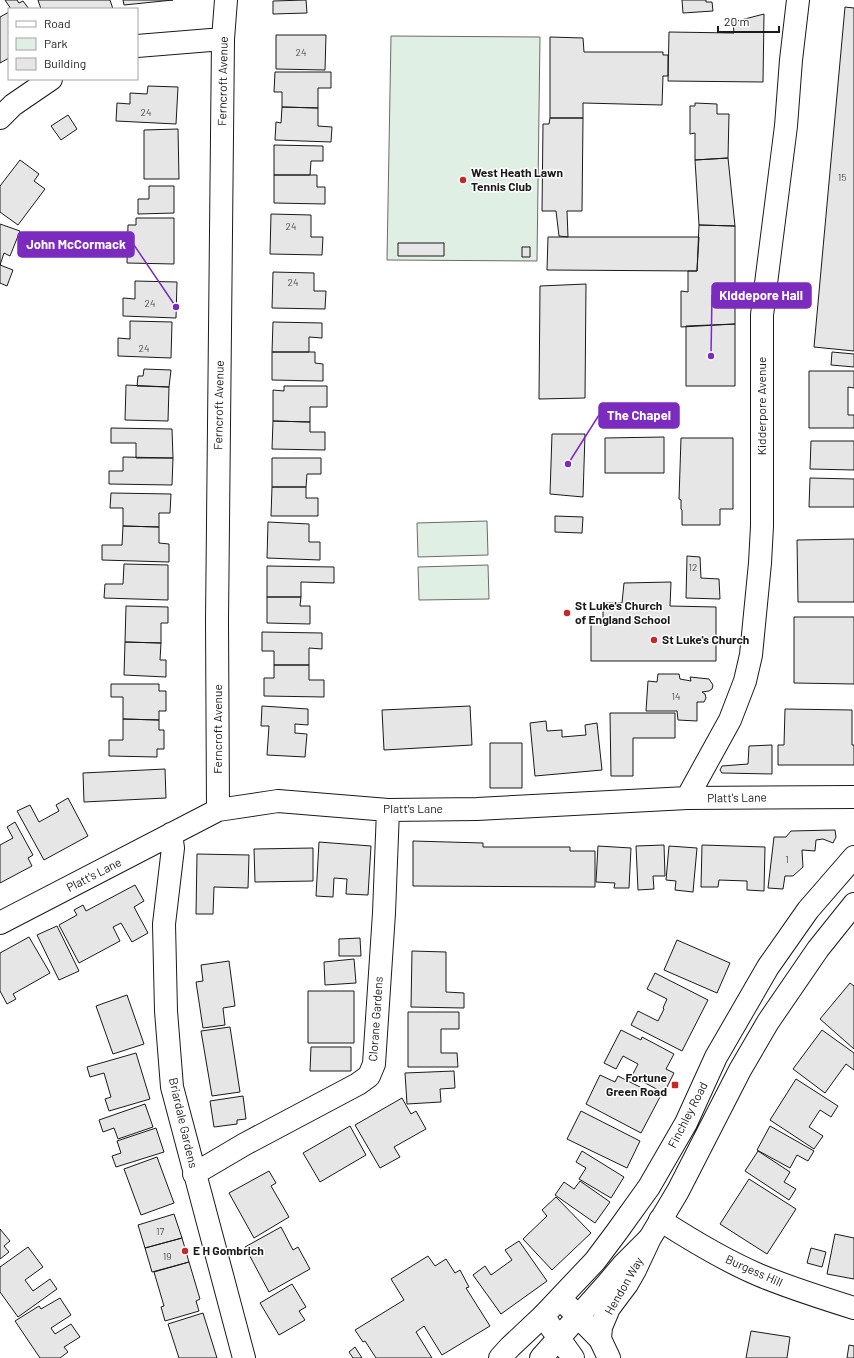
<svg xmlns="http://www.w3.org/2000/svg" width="854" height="1358" font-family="Barlow,sans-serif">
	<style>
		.green { fill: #e0efe3; stroke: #6a6a6a }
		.building { fill: #e6e6e6; stroke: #1a1a1a }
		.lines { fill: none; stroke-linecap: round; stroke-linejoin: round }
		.minor-casing { stroke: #1a1a1a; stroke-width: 24 }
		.major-casing { stroke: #1a1a1a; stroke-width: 24 }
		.highway-casing { stroke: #1a1a1a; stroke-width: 24 }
		.minor { stroke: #fff; stroke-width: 22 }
		.major { stroke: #fff; stroke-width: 22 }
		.highway { stroke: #fff; stroke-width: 22 }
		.poi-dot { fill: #c62828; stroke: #fff; stroke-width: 1.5 }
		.labels { text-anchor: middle; stroke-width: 3; stroke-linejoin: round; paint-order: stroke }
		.number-label { font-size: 10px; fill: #4d4d4d }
		.street-label { font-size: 12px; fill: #1a1a1a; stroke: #fff }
		.poi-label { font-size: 12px; font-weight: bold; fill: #1a1a1a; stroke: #fff; text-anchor: start }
		.leader { fill: none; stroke: #7b2cbf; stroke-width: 1.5 }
		.callout-dot { fill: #7b2cbf; stroke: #fff; stroke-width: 1.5 }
		.callout { fill: #7b2cbf; stroke: #7b2cbf; stroke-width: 1.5 }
		.callout-label { font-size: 13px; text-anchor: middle; font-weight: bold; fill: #fff }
	</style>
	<rect width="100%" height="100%" fill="#fff"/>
	<!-- green -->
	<path class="green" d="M391,36L540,37L537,261L387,260Z
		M487,521L488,555L418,557L417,523Z
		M488,565L489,599L419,600L418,567Z"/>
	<!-- building -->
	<path class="building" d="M5,0H17L19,3L23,1L29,9H11Z
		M38,0H110L113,9H41Z
		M123,0H173L124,5Z
		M306,0L307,13L273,14V1Z
		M682,0H706V2H712L713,11L683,13Z
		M845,7L854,8V351L814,347Z
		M9,12V58L0,63V17Z
		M764,14L763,82L668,81L669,32L734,33L733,22Z
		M276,35H326L325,70L276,69Z
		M550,37L583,38L584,52H663V55H668V76H663L662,105L583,103V118H550Z
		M275,72H331V88H318V108L282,107V92H274Z
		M148,86L178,87L176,124L116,121L117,103L130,104V93L147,94Z
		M695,103L717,104V114H729L728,158L695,160V133L690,134V106H695Z
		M282,107L318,108V126L332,127L331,142L275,140L276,122L281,123Z
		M68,115L77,129L61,140L51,126Z
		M550,118H583L582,211H567L568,237L559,236L556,211H542L543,124H549Z
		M178,129L179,179H144V130Z
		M274,145L323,146V161H311L310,175H274Z
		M728,158L735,226L699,225L695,160Z
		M20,160L39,174L34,181L45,189L18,225L0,212V186Z
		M274,175H317V187H325V204L274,203Z
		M149,186H174V213L138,214V199H149Z
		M271,214L311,215V237H323L322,255L270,254Z
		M136,218H174V264L127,263L128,225H136Z
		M0,224L20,231L10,256L4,253L0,265Z
		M699,225L735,226V324L681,327V291L688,292V271H697Z
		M548,237H699L697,271L547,270Z
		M398,243H444V256H398Z
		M522,247H530V257H522Z
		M0,265L13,270L7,286L0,283Z
		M273,272L314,273V291H326L325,309L272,308Z
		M135,281L177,282L176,318L123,316V298L135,299Z
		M586,284L585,398L539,399L540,286Z
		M130,321L172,322L171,358L118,356V338L130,339Z
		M273,322L322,323V338L309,337V352H272Z
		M735,324V386H686V326Z
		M272,352H315V363L323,364V381L272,380Z
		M832,352L854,354V367L831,365Z
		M144,369L171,370L169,387L137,386L138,376H143Z
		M809,371H854V388L848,387V415H854V428H809Z
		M126,385L169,387L168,421L125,420Z
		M284,386H327V407H310V422L273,421V390L284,391Z
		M273,421L310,422V432H325V450L272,449Z
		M111,428L172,429L173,458H136V443H111Z
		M552,434H585L583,497L550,494Z
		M664,437V473H605V438Z
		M681,438H733V509H720V525H682V510L681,509V500L679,499Z
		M811,441H854V470L810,469Z
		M123,457L173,458L172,485L109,484V471H123Z
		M272,458H321V474H307L306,487H272Z
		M810,478L854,479V507H809Z
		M272,487H306V498H318V516H271Z
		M111,493L171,494L170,513H159V527L123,526V508H110Z
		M555,516L583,517L582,533L555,532Z
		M268,522L309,524V542H320V560L267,558Z
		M123,526L159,527V543L169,544V562L102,560V545H122Z
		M854,539V602H798L797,540Z
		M687,556L700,557L701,578L719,579L720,599L686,598Z
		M124,564L168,565V600L104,598L105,584H123Z
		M267,566L334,567V583L301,582V597H267Z
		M671,582L670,606L716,607V661H591V619H603V603H622L624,583Z
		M267,597H301L300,606H310V624L267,623Z
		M126,606L168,607V623H161V643L125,642Z
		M794,617H854V684L794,683Z
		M262,632L322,633V649L309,648V665H274V651H262Z
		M125,642L161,643L160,660H166V677L124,675Z
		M274,665H309V680H324V697L264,696V678H274Z
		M658,674H679L680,679L691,681L690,677L709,679L713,685L712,689L709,691L702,692L705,694L706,698L704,702H697V721L678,720L677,711H646L648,681L657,682Z
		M111,684H159V691H166V711H159V720L123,719V697H111Z
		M262,706L308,709V725L295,724V733L307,734L305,757L267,755L269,726H261Z
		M470,706L472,745L384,750L382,710Z
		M785,709L852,710V745H854V765H778V745H784Z
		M610,713H675V738H633V776H611Z
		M123,719L159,720V730H164V749H157V757L109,756V740H123Z
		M546,721L547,731L562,730V737L586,735L585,725L597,723L602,770L535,776L530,723Z
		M490,743H522V788H490Z
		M772,745V774L722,773L720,770L722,766L748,764L749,746Z
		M165,769L166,798L84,802L83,773Z
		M68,798L88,836L44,860L17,811L30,805L39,822L59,811L56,805Z
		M15,822L33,855L28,858L32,866L0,883V845L13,838L7,827Z
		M835,830L836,837L833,843L823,839L816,840L815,851L802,850L803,867L793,876H785L783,889L768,888L774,837H786L791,831Z
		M413,841L483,843V847H570V851H595V887L413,886Z
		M319,842L371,846L368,895L346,894L347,879L334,878L333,897L316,896Z
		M664,845L665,876H653L654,889L638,890L636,846Z
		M702,845L765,847L764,891L747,890V881L719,880L718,887H701Z
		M598,846L631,848L629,888H614L615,883L596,882Z
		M669,846L697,848L693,892L675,890L676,881L666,880Z
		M313,848V881L255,882L254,849Z
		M197,854L249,855L248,888L214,887L213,914H196Z
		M135,885L144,901L134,907L148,933L132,942L121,923L113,927L120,941L79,963L59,925L77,915L74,910L83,905L86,911Z
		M57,926L79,971L59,980L37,935Z
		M29,937L50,973L13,994L16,999L7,1004L0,991V953Z
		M360,938L361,956H339V939Z
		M677,940L730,963L717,993L664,970Z
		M412,951L446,952V992L464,993V1008L411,1007Z
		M354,959L356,983L325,985L324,962Z
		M229,961L235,1006L223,1008L225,1025L203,1028L196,982L203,981L201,965Z
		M655,973L708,1000L682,1051L631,1025L638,1011L658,1021L664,1009L663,1008L667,999L647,989Z
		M850,983L854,986V1049L820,1019Z
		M308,991H354V1043H308Z
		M127,995L144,1044L113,1054L96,1006Z
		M408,1012H459V1029H441V1053H457L458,1067H408Z
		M230,1027L240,1092L212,1096L201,1031Z
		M621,1030L641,1040L642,1037L674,1054L666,1069L674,1073L664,1093L632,1076L638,1064L623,1056L616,1069L604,1063Z
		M822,1030L854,1053V1070L846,1064L825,1093L793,1069Z
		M311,1047H351V1071H310Z
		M136,1053L150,1099L109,1111L105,1099L111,1097L104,1073L90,1077L87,1067Z
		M454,1071L455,1088L440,1089L441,1102L407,1104L405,1073Z
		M600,1075L615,1082L618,1076L660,1097L641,1133L586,1104Z
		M796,1079L838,1106L831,1117L820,1110L809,1127L823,1136L814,1149L770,1120Z
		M243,1096L246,1119L237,1120V1124L214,1127L210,1101Z
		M402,1098L411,1114L416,1111L426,1129L394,1147L400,1157L380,1168L355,1125Z
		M145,1104L153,1127L118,1139L114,1128L103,1132L99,1120Z
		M581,1111L640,1141L627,1168L567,1139Z
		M350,1126L366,1155L320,1182L303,1153Z
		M770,1126L814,1151L808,1161L797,1155L790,1168L757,1150Z
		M156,1128L164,1152L116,1167L112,1156L121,1153L117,1141Z
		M582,1151L624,1177L611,1198L579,1179L586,1168L576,1162Z
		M758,1151L790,1172L784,1182L796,1189L789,1200L745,1171Z
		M157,1157L174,1203L141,1215L124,1169Z
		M269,1171L276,1183L271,1186L289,1217L254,1238L229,1193Z
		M749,1179L796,1209L767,1254L720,1224Z
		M580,1181L610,1202L595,1223L555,1195L564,1182L574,1189Z
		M556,1197L591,1233L552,1270L523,1239L547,1216L542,1210Z
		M174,1214L182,1238L145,1248L138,1225Z
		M281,1227L293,1250L298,1247L310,1269L269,1292L245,1247Z
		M0,1229L10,1241L4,1246L9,1252L0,1259Z
		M835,1234L854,1238V1279L827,1274Z
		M182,1238L189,1262L152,1272L145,1248Z
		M519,1241L547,1281L501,1314L473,1275L485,1266L491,1275L512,1260L505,1250Z
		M28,1247L43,1267L25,1280L33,1291L50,1279L57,1289L18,1317L0,1292V1267Z
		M811,1248L826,1252L822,1267L807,1263Z
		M428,1256L435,1266L446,1259L455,1273L460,1270L469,1287L466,1288L490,1326L442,1355L424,1326L416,1332L432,1358H376L365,1341L363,1342L355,1330L404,1300L391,1279Z
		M189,1262L200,1299L196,1301L199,1311L165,1321L161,1307L164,1306L154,1272Z
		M292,1284L306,1307L299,1311L305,1320L279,1335L260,1303Z
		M60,1298L71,1315L51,1328L55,1334L71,1324L80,1337L64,1347L68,1352L60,1358H40L15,1321L39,1306L41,1309Z
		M203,1313L217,1358H179L168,1324Z
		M751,1331L790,1337L787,1358H746Z
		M849,1345L854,1346V1358H847Z
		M355,1347L362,1358H353L349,1352Z"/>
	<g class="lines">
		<defs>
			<path id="minor" d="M137,46L223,39
				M0,118L13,105L51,79
				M687,798L730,720L745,681L751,655L760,563L762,526V315L786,126L791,60L798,0
				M218,810L217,620L223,39L226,0
				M171,834L173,848L164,924L166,1011L172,1087L244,1358
				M0,923L218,810L278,801L388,810L477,809L687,798L854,797
				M194,1174L245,1144L358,1084L369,1076L374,1064L384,913L388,810
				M660,1220C691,1240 724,1260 759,1275C790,1288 822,1298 854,1308"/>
			<path id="major" d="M500,1358L510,1347L543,1316
				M541,1358L607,1284L623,1265L649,1239"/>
			<path id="highway" d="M560,1298L600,1339
				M573,1358L543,1316L595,1261L616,1233L649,1187L686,1123L716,1057L768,967L808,910L854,857
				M609,1358L600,1339L601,1327L609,1308L627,1284L635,1270L650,1238L678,1191L740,1070L768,1022L818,949L854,904"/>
		</defs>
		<!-- minor casing -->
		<use href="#minor" class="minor-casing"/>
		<!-- major casing -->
		<use href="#major" class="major-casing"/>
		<!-- highway casing -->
		<use href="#highway" class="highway-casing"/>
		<!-- minor -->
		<use href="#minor" class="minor"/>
		<!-- major -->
		<use href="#major" class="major"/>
		<!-- highway -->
		<use href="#highway" class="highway"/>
	</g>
	<!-- markers -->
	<g class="poi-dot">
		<circle cx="463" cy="180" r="4"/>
		<circle cx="567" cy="613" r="4"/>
		<circle cx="654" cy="640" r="4"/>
		<rect x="671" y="1081" width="8" height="8" rx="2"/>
		<circle cx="185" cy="1251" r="4"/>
	</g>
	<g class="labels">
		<!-- number labels -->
		<g class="number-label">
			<text x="301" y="56">24</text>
			<text x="146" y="116">24</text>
			<text x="842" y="181">15</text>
			<text x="291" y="230">24</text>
			<text x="293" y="286">24</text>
			<text x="150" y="307">24</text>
			<text x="144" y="352">24</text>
			<text x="693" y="571">12</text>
			<text x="676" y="700">14</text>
			<text x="787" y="863">1</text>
			<text x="160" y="1235">17</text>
			<text x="167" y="1260">19</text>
		</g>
		<!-- street labels -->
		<g class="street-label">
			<text transform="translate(223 81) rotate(-89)" y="4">Ferncroft Avenue</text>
			<text transform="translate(219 405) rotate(-89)" y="4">Ferncroft Avenue</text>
			<text transform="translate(762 406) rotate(-90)" y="4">Kidderpore Avenue</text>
			<text transform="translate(218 729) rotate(-90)" y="4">Ferncroft Avenue</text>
			<text transform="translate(737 798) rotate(-1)" y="4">Platt's Lane</text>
			<text x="413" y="813">Platt's Lane</text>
			<text transform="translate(94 875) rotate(-27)" y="4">Platt's Lane</text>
			<text transform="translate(376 1019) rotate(-86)" y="4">Clorane Gardens</text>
			<text transform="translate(688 1115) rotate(-63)" y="4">Finchley Road</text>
			<text transform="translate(183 1123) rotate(77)" y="4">Briardale Gardens</text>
			<text transform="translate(754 1271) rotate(24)" y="4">Burgess Hill</text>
			<text transform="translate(624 1286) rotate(-60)" y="4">Hendon Way</text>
		</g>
		<!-- poi labels -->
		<g class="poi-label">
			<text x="471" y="177">West Heath Lawn<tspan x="471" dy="14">Tennis Club</tspan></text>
			<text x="575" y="610">St Luke's Church<tspan x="575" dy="14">of England School</tspan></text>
			<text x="662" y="644">St Luke's Church</text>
			<text x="667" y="1082" text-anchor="end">Fortune<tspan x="667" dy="14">Green Road</tspan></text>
			<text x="193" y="1255">E H Gombrich</text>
		</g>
	</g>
	<!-- callouts -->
	<path class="leader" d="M176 307L134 245M711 356L712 295M568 464L599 415"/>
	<g class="callout-dot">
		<circle cx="176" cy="307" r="4"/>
		<circle cx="711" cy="356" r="4"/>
		<circle cx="568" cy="464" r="4"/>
	</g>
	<g class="callout">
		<rect x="18" y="232" width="116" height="25" rx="4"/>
		<rect x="712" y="283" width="99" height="25" rx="4"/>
		<rect x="599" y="403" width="80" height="25" rx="4"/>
	</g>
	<g class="callout-label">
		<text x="76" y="249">John McCormack</text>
		<text x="761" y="300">Kiddepore Hall</text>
		<text x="639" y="420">The Chapel</text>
	</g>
	<!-- legend -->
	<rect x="8" y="8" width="130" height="72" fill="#ffffff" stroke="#a3a3a3"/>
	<rect x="16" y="21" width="20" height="6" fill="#ffffff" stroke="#a3a3a3"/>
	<text x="44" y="28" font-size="12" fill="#1a1a1a">Road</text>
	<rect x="16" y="38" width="20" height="12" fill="#e0efe3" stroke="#a3a3a3"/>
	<text x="44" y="48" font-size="12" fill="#1a1a1a">Park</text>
	<rect x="16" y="58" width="20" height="12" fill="#e6e6e6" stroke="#a3a3a3"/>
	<text x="44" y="68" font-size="12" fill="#1a1a1a">Building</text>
	<!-- scale -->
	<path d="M718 26v6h61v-6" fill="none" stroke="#1a1a1a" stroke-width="2"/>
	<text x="724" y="26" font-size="12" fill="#1a1a1a" stroke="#ffffff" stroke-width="3" paint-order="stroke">20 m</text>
</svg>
